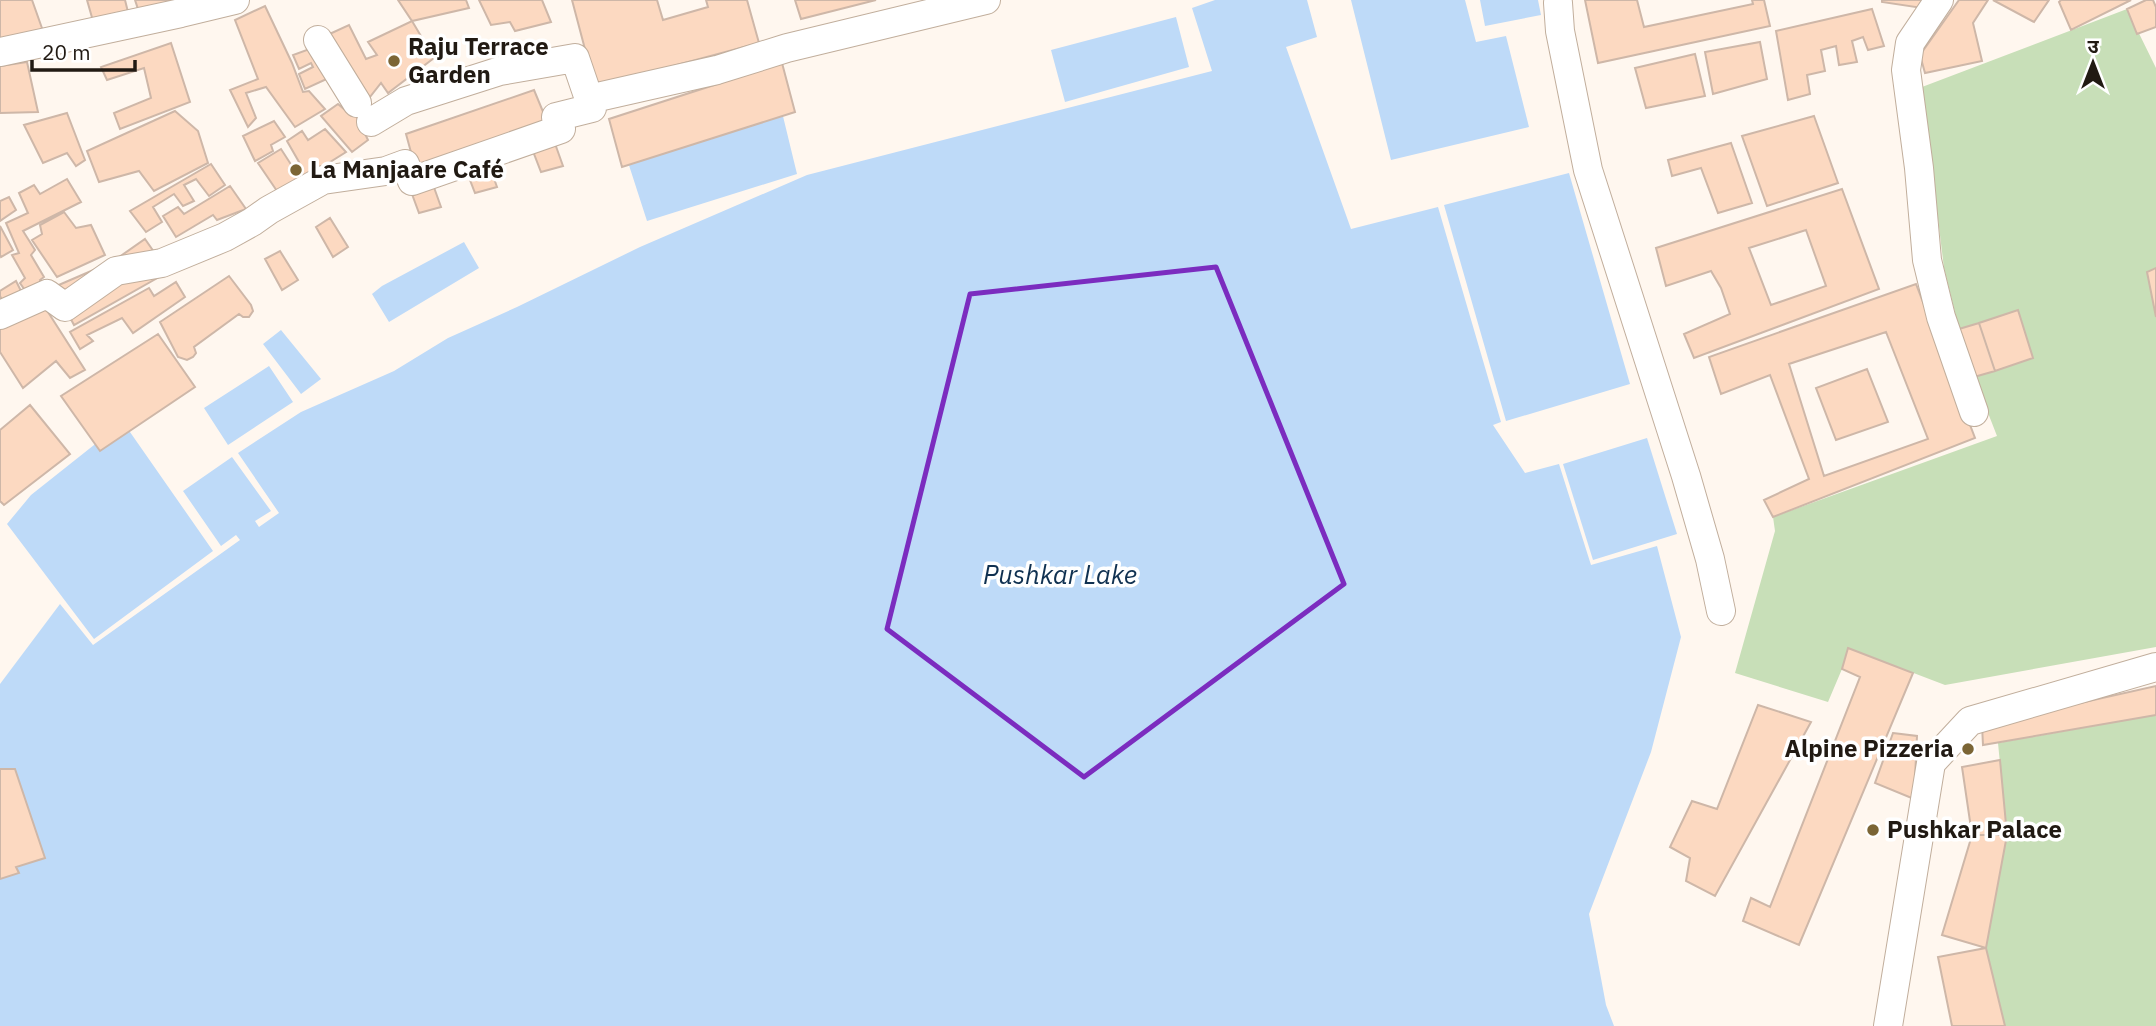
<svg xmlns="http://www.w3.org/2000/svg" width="2156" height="1026" font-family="'IBM Plex Sans','Noto Sans Devanagari',sans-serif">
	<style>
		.green { fill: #c8dfb8 }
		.water { fill: #bedaf8 }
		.building { fill: #fcd9c1; stroke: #ceb7a8; stroke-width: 2; fill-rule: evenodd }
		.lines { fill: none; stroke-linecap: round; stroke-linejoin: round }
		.street-casing { stroke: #c1ae9c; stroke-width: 30 }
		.street { stroke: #fff; stroke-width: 28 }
		.marked { fill: none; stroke: #7b2cbf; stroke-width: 5; stroke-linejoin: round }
		.poi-dot { fill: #7b6535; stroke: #fff; stroke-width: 2.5 }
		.labels { text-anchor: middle; stroke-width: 7; stroke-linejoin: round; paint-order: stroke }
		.poi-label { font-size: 24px; font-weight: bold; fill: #211a13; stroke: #fff; text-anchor: start }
		.water-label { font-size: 26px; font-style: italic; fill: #103151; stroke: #fff }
	</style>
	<rect width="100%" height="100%" fill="#fff7ef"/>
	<!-- green -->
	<path class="green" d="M2127,9L2156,68V268L2147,273L2156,310V647L1945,685L1848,648L1842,669L1828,702L1735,673L1775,531L1773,517L1997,436L1974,377L2033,358L2018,310L1959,329L1944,268L1922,87Z
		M2156,715V1026H2005L1986,948L2007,835L1998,743Z"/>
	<!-- water -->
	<path class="water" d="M1215,0H1307L1317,37L1286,47L1351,229L1438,207L1501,422L1493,425L1525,473L1559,464L1591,565L1657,546L1681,637L1651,752L1589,914L1606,1005L1614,1026H0V684L60,604L93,645L240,540L236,535L221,546L183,491L232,457L271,511L255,521L259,527L279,513L238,453L301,412L394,371L448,338L517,307L640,247L807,175L1212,71L1192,8Z
		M1351,0H1465L1476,42L1506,36L1529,127L1391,160Z
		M1480,0H1538L1541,15L1485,26Z
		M1176,17L1189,67L1065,102L1051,50Z
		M781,108L797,174L647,221L626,156Z
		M1569,173L1630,384L1506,421L1444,205Z
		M464,242L479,268L389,322L372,294L382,286Z
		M281,330L321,379L301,394L263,344Z
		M269,366L293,402L228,445L204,408Z
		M123,422L213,551L94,639L7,524L31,495Z
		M1647,438L1677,534L1593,560L1563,464Z"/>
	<!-- building -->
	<path class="building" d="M0,0H32L43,31L0,42Z
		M87,0H125L128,12L93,21Z
		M135,0H184L138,9Z
		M398,0H466L469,8L412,21Z
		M479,0H542L551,22L515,31L510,22L491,25Z
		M572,0H657L663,20L708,7L706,0H747L759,43L595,87Z
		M795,0H876L801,19Z
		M1585,0H1637L1644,27L1753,4L1752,0H1764L1770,26L1598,63Z
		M1882,0H1926L1922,8L1882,2Z
		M1959,0H1988L1973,23L1982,61L1925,73L1920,55Z
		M1993,0H2049L2034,22Z
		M2061,0H2131L2071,30L2059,2Z
		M2146,0H2153L2156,7V27L2137,34L2127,9Z
		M265,6L292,63L303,92L309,91L325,109L295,127L266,87L246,93L256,118L248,127L230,90L258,79L235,20Z
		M1872,9L1884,46L1868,50L1863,37L1852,41L1857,62L1839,65L1836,46L1821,50L1825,71L1807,75L1810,94L1788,100L1776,31Z
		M412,21L434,58L388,93L381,83L366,102L323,37L349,25L366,59L377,55L368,42Z
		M1760,42L1767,79L1713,94L1705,52Z
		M171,43L190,102L120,129L114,113L151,98L144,68L107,80L101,67Z
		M315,47L331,77L305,89L299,74L313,67L311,63L299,69L293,55Z
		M1695,54L1705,96L1646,108L1635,68Z
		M27,62L38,112L0,113V66Z
		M782,63L795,112L622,167L609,119Z
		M534,90L549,126L415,167L406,134Z
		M338,104L345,110L351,105L368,140L352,152L321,116Z
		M175,111L198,131L208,163L154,191L139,171L99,182L87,151Z
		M67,113L85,160L76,166L67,153L43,163L24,125Z
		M1814,116L1838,183L1767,206L1742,136Z
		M274,121L285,137L271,145L273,151L255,161L243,136Z
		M325,129L346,152L279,194L258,163L281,149L292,166L299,162L287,141L302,131L308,140Z
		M553,138L563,166L541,172L531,146Z
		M1731,143L1752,203L1718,213L1701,168L1672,176L1668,160Z
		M487,159L497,187L475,193L465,167Z
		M211,164L225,185L209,196L196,179L184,185L194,201L183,206L174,194L153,207L162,222L146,232L130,211Z
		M67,179L81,202L23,231L35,250L31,255L44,277L40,280L43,287L29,296L20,283L25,278L12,255L19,253L6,223L28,213L19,193L34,185L40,194Z
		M431,179L441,207L419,213L409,186Z
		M230,186L246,209L217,220L213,215L176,237L163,216L178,207L184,214Z
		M1842,189L1879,289L1694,358L1684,334L1730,314L1721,288L1711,271L1666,286L1656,248ZM1806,230L1826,286L1771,305L1749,248Z
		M9,197L16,210L0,221V201Z
		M64,212L76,228L91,225L105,255L57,277L32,240L42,234L40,225Z
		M330,218L348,247L333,257L316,227Z
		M0,226L13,250L1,257L0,255Z
		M145,239L168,272L74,325L54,287L112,262Z
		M280,251L298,280L282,290L265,259Z
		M2156,268V317L2147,272Z
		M229,276L251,305L253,311L249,317H243L239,314L194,347L196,353L193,357L187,360L178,357L160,322Z
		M16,281L25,299L6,308L0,296V291Z
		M176,282L185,297L133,333L122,318L87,335L93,341L80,349L70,332L149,288L154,296Z
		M1916,284L1975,438L1773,517L1764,500L1809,479L1770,375L1721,394L1709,357ZM1886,332L1928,439L1824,476L1789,364Z
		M39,298L85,370L70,378L56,361L23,388L0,352V320Z
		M2018,310L2033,358L1995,371L1979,323Z
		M1979,323L1995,371L1974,377L1959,329Z
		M158,334L195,387L100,451L61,396Z
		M1867,369L1888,422L1836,440L1816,388Z
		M30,405L70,454L4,505L0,501V430Z
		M1848,648L1913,673L1799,945L1743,921L1751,898L1770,907L1860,677L1842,669Z
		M2156,686V715L1983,745L1982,725Z
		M1758,705L1811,722L1715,896L1686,881L1690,858L1670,847L1692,801L1717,809Z
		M1893,733L1917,736L1914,799L1875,783Z
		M2000,760L2007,835H1972L1962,767Z
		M0,769H15L45,858L16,867L19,873L0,879Z
		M1972,835H2007L1986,948L1942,935Z
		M1986,948L2005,1026H1952L1938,957Z"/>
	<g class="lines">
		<defs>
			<path id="street" d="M1939,0L1910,43L1906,70L1919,168L1927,260L1941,317L1974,412
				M1558,3L1560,31L1588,170L1686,476L1710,559L1721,611
				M318,40L357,103
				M0,52L181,13L235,0
				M371,122L406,101L500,71L575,58L589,99L717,70L787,48L986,0
				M0,315L47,294L65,307L116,271L162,263L225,237L252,222L269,210L323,180L386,171L405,164L412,181L561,129L556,117L592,108
				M1888,1026L1931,763L1970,721L2156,667"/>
		</defs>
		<!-- street casing -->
		<use href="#street" class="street-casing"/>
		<!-- street -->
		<use href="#street" class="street"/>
	</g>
	<!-- marked area -->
	<path class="marked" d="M1216,267L1344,584L1084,777L887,629L970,294Z"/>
	<!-- markers -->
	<g class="poi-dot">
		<circle cx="394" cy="61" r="7"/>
		<circle cx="296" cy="170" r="7"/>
		<circle cx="1968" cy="749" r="7"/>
		<circle cx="1873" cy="830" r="7"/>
	</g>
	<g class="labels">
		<!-- poi labels -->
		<g class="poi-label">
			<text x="408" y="55">Raju Terrace<tspan x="408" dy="28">Garden</tspan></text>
			<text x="310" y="178">La Manjaare Café</text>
			<text x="1954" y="757" text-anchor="end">Alpine Pizzeria</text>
			<text x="1887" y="838">Pushkar Palace</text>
		</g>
		<!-- water labels -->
		<g class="water-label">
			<text x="1060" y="584">Pushkar Lake</text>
		</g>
	</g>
	<!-- north arrow -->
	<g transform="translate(2093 63)" stroke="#ffffff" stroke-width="5" paint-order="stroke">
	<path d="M0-5L12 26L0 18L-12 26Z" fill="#211a13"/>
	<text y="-10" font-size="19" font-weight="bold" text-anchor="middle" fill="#211a13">उ</text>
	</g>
	<!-- scale -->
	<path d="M32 60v10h103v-10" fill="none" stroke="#211a13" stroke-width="3.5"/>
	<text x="42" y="60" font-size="21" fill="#211a13" stroke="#ffffff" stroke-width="5" paint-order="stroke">20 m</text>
</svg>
